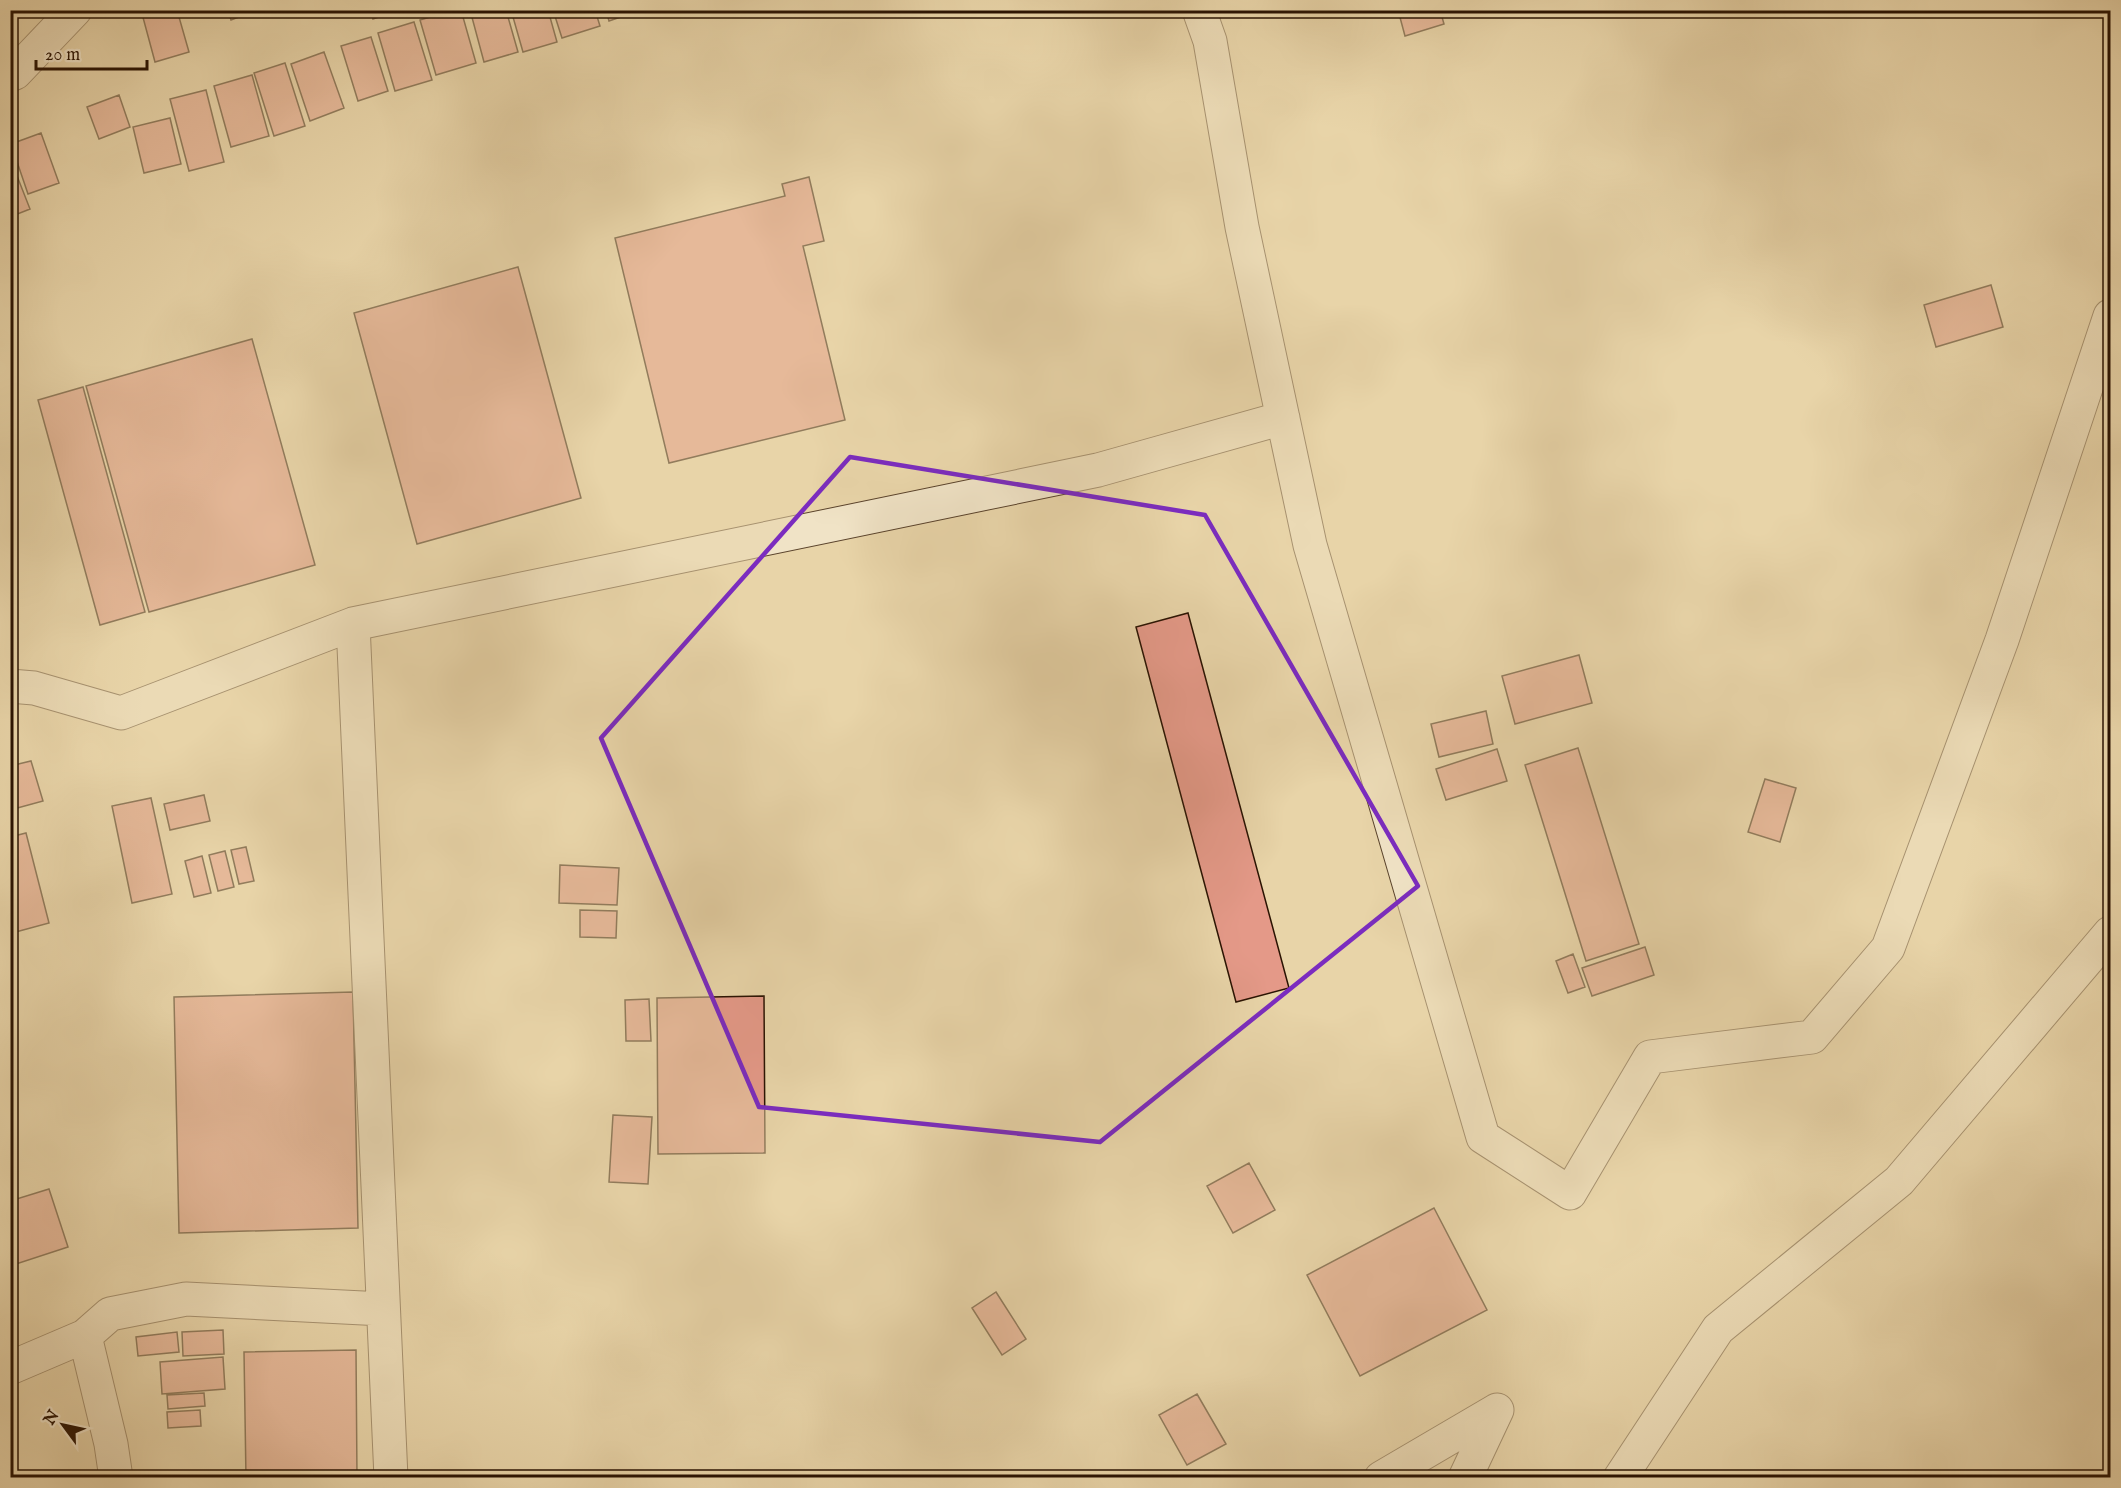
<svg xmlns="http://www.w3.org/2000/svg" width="2121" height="1488" font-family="'IM FELL English',serif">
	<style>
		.building { fill: #e49988; stroke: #2a1302; stroke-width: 1.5 }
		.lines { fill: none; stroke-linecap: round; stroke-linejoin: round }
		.minor-casing { stroke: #5a432c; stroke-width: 35 }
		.minor { stroke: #f0e3c6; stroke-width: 33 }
		.marked { fill: none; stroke: #7b2cbf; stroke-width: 4.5; stroke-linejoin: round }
	</style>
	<rect width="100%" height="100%" fill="#e8d4a8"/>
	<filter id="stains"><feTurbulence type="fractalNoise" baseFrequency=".00333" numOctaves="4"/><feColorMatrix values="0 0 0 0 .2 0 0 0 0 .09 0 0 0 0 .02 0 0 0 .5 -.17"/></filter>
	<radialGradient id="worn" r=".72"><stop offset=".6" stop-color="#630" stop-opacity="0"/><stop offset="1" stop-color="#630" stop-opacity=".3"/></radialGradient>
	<!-- building -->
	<path class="building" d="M141,10H177L189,52L155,62Z
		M228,10H257L231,20Z
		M371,10H399L373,19Z
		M454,10H461L476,63L436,75L420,20Z
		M470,10H506L518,52L484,62Z
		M511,10H548L557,42L523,52Z
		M553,10H595L600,26L562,38Z
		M606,10H641L609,21Z
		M1398,10H1440L1444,24L1405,36Z
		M414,22L432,80L395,91L378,33Z
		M371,37L388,91L358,101L341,46Z
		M324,52L344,108L310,121L291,64Z
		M285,63L305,126L274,136L254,73Z
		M252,75L269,136L231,147L214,86Z
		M206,90L224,162L189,171L170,99Z
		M119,95L130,127L99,139L87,107Z
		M170,118L181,164L144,173L133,127Z
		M41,133L59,183L28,194L11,144Z
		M10,158L30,209L10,217Z
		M809,177L824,241L803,246L845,420L669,463L615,238L785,196L782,184Z
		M518,267L581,498L417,544L354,313Z
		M1991,285L2003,327L1936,347L1924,305Z
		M252,339L315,565L149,612L86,386Z
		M83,387L145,612L100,625L38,400Z
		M1188,613L1289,988L1236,1002L1136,627Z
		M1579,655L1592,703L1515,724L1502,676Z
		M1486,711L1493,744L1439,757L1431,724Z
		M10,716L17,737L10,739Z
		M1578,748L1639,944L1586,961L1525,765Z
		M1497,749L1507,781L1446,800L1436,769Z
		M31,761L43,801L10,810V766Z
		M1765,779L1796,788L1780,842L1748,832Z
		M204,795L210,821L170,830L164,804Z
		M151,798L172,894L132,903L112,806Z
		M26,833L49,923L12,933L10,837Z
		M246,847L254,881L239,884L231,850Z
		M225,851L234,887L218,891L209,855Z
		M202,856L211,893L194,897L185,861Z
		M560,865L619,868L617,905L559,903Z
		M580,910L617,911L616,938L580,937Z
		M1645,947L1654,975L1592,996L1582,968Z
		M1573,954L1585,987L1568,993L1556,961Z
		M353,992L358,1228L179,1233L174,997Z
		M764,996L765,1153L658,1154L657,998Z
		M649,999L651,1041H626L625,1000Z
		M613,1115L652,1117L648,1184L609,1182Z
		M1249,1163L1275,1210L1233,1233L1207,1186Z
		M49,1189L68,1247L10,1266V1201Z
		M1434,1208L1487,1310L1360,1376L1307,1275Z
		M996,1292L1026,1339L1002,1355L972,1308Z
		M223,1330L224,1354L183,1356L182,1332Z
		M177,1332L179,1352L138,1356L136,1337Z
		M356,1350L357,1478H246L244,1352Z
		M223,1357L225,1389L162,1394L160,1362Z
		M204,1393L205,1406L168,1409L167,1395Z
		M1197,1394L1226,1444L1187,1465L1159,1415Z
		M200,1410L201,1426L168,1428L167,1412Z"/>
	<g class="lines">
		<defs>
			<path id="minor" d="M1199,10L1210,41L1242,227L1310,545L1483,1137L1570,1193L1650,1057L1812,1037L1888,948L2002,640L2110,316
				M10,75L15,73L75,10
				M353,624L391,1478
				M10,686L34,688L121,713L353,624L1098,470L1283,418
				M85,1336L111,1444L116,1478
				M10,1368L85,1336L110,1314L186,1299L383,1309
				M1381,1478L1497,1410
				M1465,1478L1497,1410
				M1620,1478L1718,1329L1899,1181L2110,933"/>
		</defs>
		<!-- minor casing -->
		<use href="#minor" class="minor-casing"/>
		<!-- minor -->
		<use href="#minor" class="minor"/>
	</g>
	<!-- marked area -->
	<path d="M0 0H2121V1488H0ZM850,457L1205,515L1418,886L1100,1142L759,1107L601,738Z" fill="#e8d4a8" fill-opacity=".55" fill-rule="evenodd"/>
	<path class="marked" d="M850,457L1205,515L1418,886L1100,1142L759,1107L601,738Z"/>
	<!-- margin -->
	<rect width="2121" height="1488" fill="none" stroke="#e8d4a8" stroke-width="36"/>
	<rect x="12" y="12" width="2097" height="1464" fill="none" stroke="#2a1302" stroke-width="3"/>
	<rect x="18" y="18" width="2085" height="1452" fill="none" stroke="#2a1302" stroke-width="1.5"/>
	<!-- north arrow -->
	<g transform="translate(63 1425) rotate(303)" stroke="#f0e3c6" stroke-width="4.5" paint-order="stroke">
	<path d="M0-4.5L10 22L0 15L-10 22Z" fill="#2a1302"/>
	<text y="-9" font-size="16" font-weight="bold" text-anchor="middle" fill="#2a1302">N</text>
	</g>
	<!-- scale -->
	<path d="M36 60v9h111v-9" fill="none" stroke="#2a1302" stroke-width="3"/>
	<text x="45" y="60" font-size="18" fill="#2a1302" stroke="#f0e3c6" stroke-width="4.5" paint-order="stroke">20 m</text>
	<rect width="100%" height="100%" filter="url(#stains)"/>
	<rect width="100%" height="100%" fill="url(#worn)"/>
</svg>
